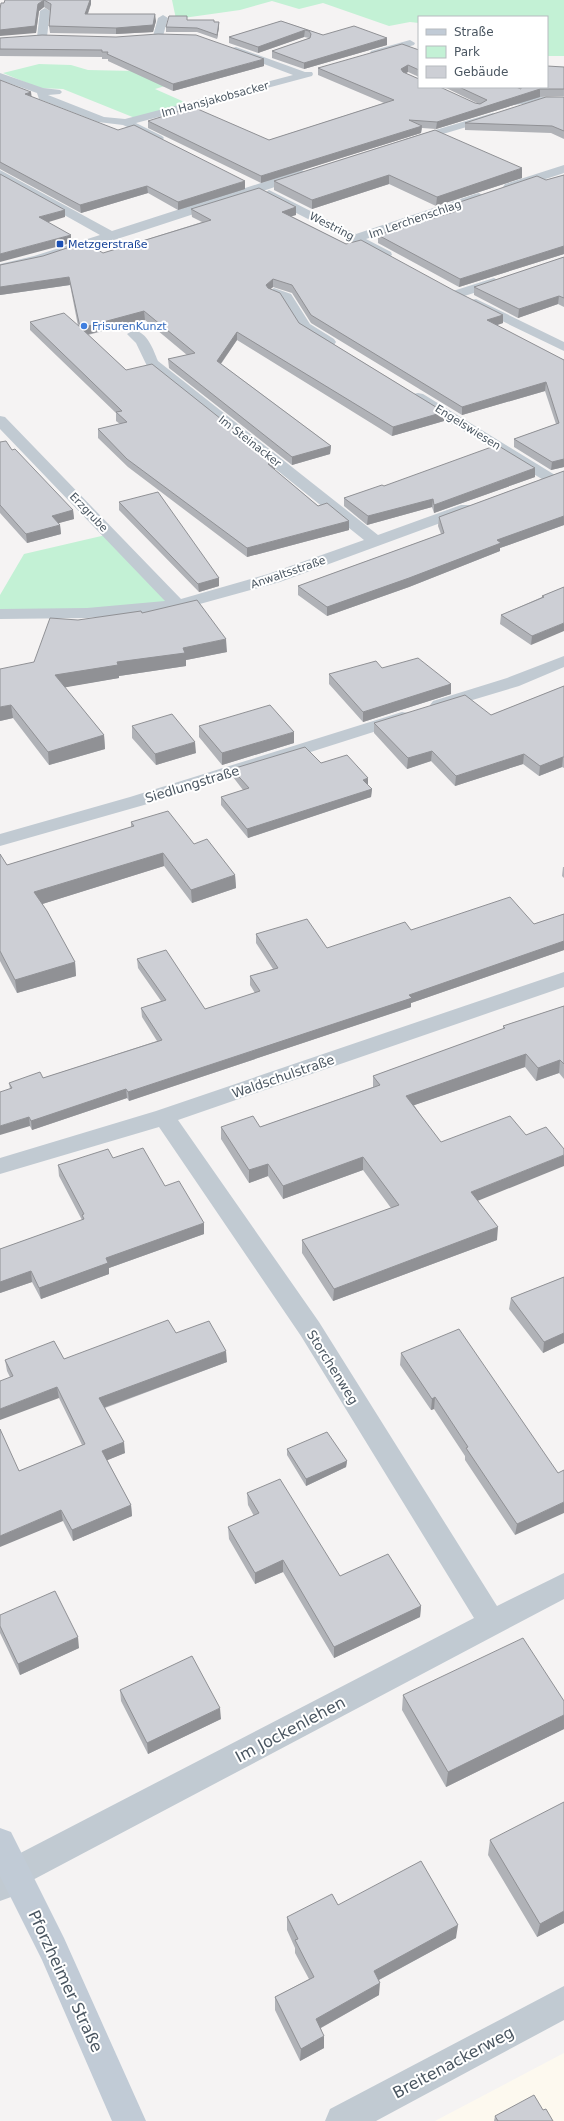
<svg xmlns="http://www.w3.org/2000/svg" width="564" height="2121" font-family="'DejaVu Sans',sans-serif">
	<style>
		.commercial { fill: #fdf9ef }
		.green { fill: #c3f1d5 }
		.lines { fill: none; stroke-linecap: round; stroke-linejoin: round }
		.street { fill: #c1cad2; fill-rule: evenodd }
		.secondary { fill: #c1cbd6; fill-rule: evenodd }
		.wall { fill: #b0b2b7 }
		.shaded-wall { fill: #909195 }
		.building { fill: #cdcfd5; stroke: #909195 }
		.transit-dot { fill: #1a4fb4; stroke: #fff; stroke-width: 1.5 }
		.shop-dot { fill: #3f7fe0; stroke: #fff; stroke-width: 1.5 }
		.labels { text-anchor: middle; stroke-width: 4; stroke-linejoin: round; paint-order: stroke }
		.far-street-label { font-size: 11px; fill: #4a5661; stroke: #fff }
		.far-transit-label { font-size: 11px; fill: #164399; stroke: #fff; text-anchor: start }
		.far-shop-label { font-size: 11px; fill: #366cbe; stroke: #fff; text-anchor: start }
		.street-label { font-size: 13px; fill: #4a5661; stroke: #fff }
		.near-street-label { font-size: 16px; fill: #4a5661; stroke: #fff }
	</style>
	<rect width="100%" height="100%" fill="#f5f3f3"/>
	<!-- commercial -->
	<path class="commercial" d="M564,2053V2121H435Z"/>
	<!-- green -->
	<path class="green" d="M172,0H564V56H547V17H419V23L410,22L389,26L323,3L299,9L272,1L240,10L176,19Z
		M39,64L71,65L88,70L181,72L197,76L155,89L189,104L135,118L63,89L39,88L3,73Z
		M110,534L178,605L0,614V595L24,554Z"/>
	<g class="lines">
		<!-- street -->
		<path class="street" d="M45,8L50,11L47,37L42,40L37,37L40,11Z
			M163,15L168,18L163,36L158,39L154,38L153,36L158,18Z
			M410,40L415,43L414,45L375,56L370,53L371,51Z
			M236,47L305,72H312L313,74L312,76L136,123L162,136L164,138L162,140L158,141L123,125L98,122L39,99L37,93L0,80V73L43,88L60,90L62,92L60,94L48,95L104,117L125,119L293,75L232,52L231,50L232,48Z
			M544,97L548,98L550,100L548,102L498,106L492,103L494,101L507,98Z
			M493,113L499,116L497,118L409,144L403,141L405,139Z
			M564,165V173L509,191L503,187L505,184Z
			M0,170L112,231L298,171L302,170L308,174L306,177C205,209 104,247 0,272V264L34,256L100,235L0,179Z
			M269,190L356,234L475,194L479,193L485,197L483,200L366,239L391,252L392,255L386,259L265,197L263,194Z
			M494,278L501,282L499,285L458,298L451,294L453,291Z
			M274,288L291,294L310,324L334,339L336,342L334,345H324L300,330L281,300L269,295L267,292Z
			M476,299L564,342V351L471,306L469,303L471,300Z
			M134,330C148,333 153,349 158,361L378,535L461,505H473L475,508L473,511L280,582L178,610L87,618L0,619V609L87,608L165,601L0,429V416L5,417L181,599L268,574L364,540L147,366L136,343L127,334Z
			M418,393L423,394L555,475L558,478L555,481H545L413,400L411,397L413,394Z
			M564,656V667L519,686L439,710L433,709L430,705L433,701L507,678Z
			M402,712L408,713L411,717L408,721L144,805L0,846V834L130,797Z
			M564,972V987L178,1120L319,1322L497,1606L564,1573V1599L27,1883L11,1897L0,1901V1865L5,1861L474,1618L301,1336L159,1127L0,1174V1158L156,1111Z
			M564,1986V2020L376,2121H325L330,2109Z"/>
		<!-- secondary -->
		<path class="secondary" d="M0,1828L11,1832L64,1938L146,2121H112L42,1960L0,1876Z"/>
	</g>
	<!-- wall -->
	<path class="wall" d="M5,0H91V4L88,14L156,21L153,32L116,34L50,33L49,26L50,11L44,7L39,11L36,33L4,3Z
		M187,16V20L219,22V27L217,39L197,32H166V27Z
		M281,21L323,35L387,45L304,69L272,58V51L309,38L304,37L258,53L229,43V37Z
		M0,38L264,66L173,91L108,61V59H102V57L0,56Z
		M419,50V77L408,72L405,73L475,103L479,104L444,87H516L521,89L564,67V96L540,97L436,129L422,128L421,133L261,183L148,128V121L269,140L384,103L318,75V68Z
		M0,80L32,97L245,189L178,210L148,193L81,213L0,169Z
		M564,97V139L551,133L465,130V123Z
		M435,130L522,178L436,206L389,184L312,209L274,190V181Z
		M564,175V254L459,287L378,243V235L450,213L451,205L546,180Z
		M296,207V215L291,216L503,323L496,325L564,360V467L551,470L514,447V439L556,424L545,391L462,415L311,323L292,293L273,287L270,289L299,323L444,412V421L392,436L237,340L221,364L331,446L330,454L292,465L169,368L168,359L187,355L145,320L88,335L126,370L275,462V470L318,506L349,521V530L247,557L128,467L98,438V429L120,424L116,421V413L30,330V322L78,326L70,285L0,295V265L103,253L202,222L192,217L191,209Z
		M564,257V307L558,304L518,318L474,295V287Z
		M0,442L12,450L73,510L74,519L58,523L60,525L61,534L27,543L0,513Z
		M535,468V477L434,513L432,507L367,525L344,506V498L384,486Z
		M564,471V525L500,548V551L409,587L327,616L298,595V586L441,534L438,526L439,517Z
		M119,502L219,578V586L199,592L119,510Z
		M564,587L531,645L500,624L501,615L542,597V596Z
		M142,613L227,652L186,660V666L119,676V678L64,687L104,735L105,749L49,765L13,718L0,721L34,662L78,620Z
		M382,668L451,684V694L363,722L329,684V674Z
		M564,686V768L562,767L539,776L523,764L455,786L431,761L407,769L374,733V723L491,715Z
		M132,726L196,753L156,765L132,738Z
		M199,726L294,743L222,765L199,737Z
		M321,763L368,785L372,789L371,797L248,838L221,805V797L243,790L233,777L232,769Z
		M131,822L194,844L235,875L236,888L192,903L164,866L42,904L75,962L76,976L17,993L0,961V854L7,865L131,827Z
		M563,867H564V878L562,876Z
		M564,914V950L411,1003V1007L129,1101L127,1098L32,1130L10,1089L9,1083L43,1078L157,1041L142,1017L141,1008L161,1001L138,968L137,959L205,1009L255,993L250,985V976L273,969L256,943V934L327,948L411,930L534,924Z
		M564,1006V1079L559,1073L536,1081L525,1067L414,1105L478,1201L497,1240L333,1301L302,1253V1240L391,1208L363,1170L283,1199L268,1176L249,1183L221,1139V1127H260L373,1087V1076L503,1029V1026Z
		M113,1158L165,1186L204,1234L109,1268V1274L41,1299L32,1282L0,1293V1249L82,1220L59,1176L58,1165Z
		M564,1277V1343L543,1353L509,1309L511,1298Z
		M176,1333L227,1362L105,1408L125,1453L107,1460L131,1505L132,1516L73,1541L63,1521L19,1471L82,1445L59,1398L10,1377L7,1371L5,1360L64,1359Z
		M401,1353L558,1473L515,1535L465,1460V1456L434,1409L431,1410L400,1365Z
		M287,1449L347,1461L346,1467L306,1486L287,1455Z
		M247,1493L340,1576L421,1606L420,1617L334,1658L283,1572L255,1584L229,1539L228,1527L254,1516L248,1505Z
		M0,1615L79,1648L20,1675L0,1633Z
		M120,1690L221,1719L148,1754L121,1701Z
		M403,1695L564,1701V1729L446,1787L402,1710Z
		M490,1840L564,1923L537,1937L488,1855Z
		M338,1905L456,1938L379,1980V1995L321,2028L324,2048L300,2061L275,2010V1997L309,1979L295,1953V1948L287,1930V1917Z
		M543,2110L553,2121H494L495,2116Z"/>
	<!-- shaded-wall -->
	<path class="shaded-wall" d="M44,0V7L39,11L36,33L0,36V30Z
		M90,0H91V4L85,21V14Z
		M155,14L156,21L153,32L116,34V28Z
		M219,22V27L217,39V35Z
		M305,30L304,37L258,53V47Z
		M387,38V45L304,69V63Z
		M264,59V66L173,91V84Z
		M408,65V72L401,76V69Z
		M540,89V97L436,129L437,122Z
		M31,92L32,99L25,94Z
		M422,126L421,133L261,183V176Z
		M522,168V178L436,206L437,197Z
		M389,175V184L312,209V200Z
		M245,181V189L178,210V202Z
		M147,186L148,193L81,213L80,205Z
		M296,207V215L282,219V212Z
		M65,210V217L39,225V217Z
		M71,235V243L0,262V254Z
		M564,246V254L459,287L460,279Z
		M69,277L70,285L0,295V287Z
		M273,279V287L266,293V285Z
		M559,296L558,304L518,318L519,309Z
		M144,311L145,320L81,336V328Z
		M503,315V323L486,329L487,320Z
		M237,332V340L217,369V361Z
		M546,382L545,391L462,415V407Z
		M444,412V421L392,436L393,427Z
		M331,446L330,454L292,465V457Z
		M564,459V467L551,470L552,462Z
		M275,462V470L268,464Z
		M535,468V477L434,513V505Z
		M433,499L432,507L367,525L368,516Z
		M73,510L74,519L52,525V516Z
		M564,516V525L500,548V551L409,587L327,616V607L497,540Z
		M349,521V530L247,557V548Z
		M60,525L61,534L27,543L26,534Z
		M219,578V586L199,592L198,584Z
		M564,623V631L531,645L532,636Z
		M226,639L227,652L186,660V666L119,676V678L56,689L55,675Z
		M451,684V694L363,722V712Z
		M11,705L13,718L0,721V707Z
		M294,732V743L222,765V753Z
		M104,735L105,749L49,765L48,752Z
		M195,742L196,753L156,765L155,754Z
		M432,751L431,761L407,769L408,758Z
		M524,754L523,764L455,786L456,776Z
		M563,757L562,767L539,776L540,766Z
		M368,778V786L363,780Z
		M372,789L371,797L248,838L247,829Z
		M163,853L164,866L36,906L34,892Z
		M235,875L236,888L192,903L191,890Z
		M564,941V950L411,1003V1007L129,1101L128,1092Z
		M75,962L76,976L17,993L15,980Z
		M526,1054L525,1067L406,1108V1096Z
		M560,1060L559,1073L536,1081L538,1068Z
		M126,1089L127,1098L32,1130L31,1121Z
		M29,1117L30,1126L0,1135V1126Z
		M564,1155V1166L470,1204L471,1192Z
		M363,1157V1170L283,1199V1186Z
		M268,1164V1176L249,1183V1170Z
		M204,1223V1234L109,1268V1274L41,1299L39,1288L106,1258Z
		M498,1227L497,1240L333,1301L334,1289Z
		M31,1271L32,1282L0,1293V1282Z
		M564,1333V1343L543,1353L544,1342Z
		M226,1351L227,1362L100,1409L99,1398Z
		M57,1387L59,1398L0,1420V1409Z
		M435,1397L434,1409L431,1410L432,1399Z
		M124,1442L125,1453L103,1462L102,1451Z
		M347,1461L346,1467L306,1486V1479Z
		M564,1502V1513L515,1535L517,1524Z
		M131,1505L132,1516L73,1541L72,1530Z
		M61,1510L63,1521L0,1547V1536Z
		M283,1560V1572L255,1584V1573Z
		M421,1606L420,1617L334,1658V1647Z
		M78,1637L79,1648L20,1675L18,1664Z
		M220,1708L221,1719L148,1754L147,1743Z
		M564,1715V1729L446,1787L448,1772Z
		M564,1911V1923L537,1937L540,1924Z
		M458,1925L456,1938L373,1983L374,1971Z
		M380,1983L379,1995L315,2031L316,2019Z
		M324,2036V2048L300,2061L301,2049Z"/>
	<!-- building -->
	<path class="building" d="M5,0H90L85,14H155L153,25L116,28L49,26L51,4L44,0L38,4L35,26L0,30V9L1,3H4Z
		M169,16H187V20H214V22H219L217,35L197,28L166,27Z
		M281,21L323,35L354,26L387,38L304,63L272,51L310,38L311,34L309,31L305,30L258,47L229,37Z
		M158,34L196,35L264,59L173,84L107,54L108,52H102V50L0,49V38L42,35L116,37Z
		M402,44L419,50V70L408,65L401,69L403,72L419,79V87H440L475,103L480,104L487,100L459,87H516L521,89V87H547V66L564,67V89H540L437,122L409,120L422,126L261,176L148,121L193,107L269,140L394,100L318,68Z
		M0,80L31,92L25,94L118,130L134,125L245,181L178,202L147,186L80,205L0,162Z
		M546,97H564V131L552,126L465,123Z
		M435,130L522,168L437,197L389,175L312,200L274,181Z
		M0,174L65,210L39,217L71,235L0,254Z
		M564,175V246L460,279L378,235L460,210L451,205L537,176L546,180Z
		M259,188L296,207L282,212L346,244L361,240L453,290L503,315L487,320L564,360V459L552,462L514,439L559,423L546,382L462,407L311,315L292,285L273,279L266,285L268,288L280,293L299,323L444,412L393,427L237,332L217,361L331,446L292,457L168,359L195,353L144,311L81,328L126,370L152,364L275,462L268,464L318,506L327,503L349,521L247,548L127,459L98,429L127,422L116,412L122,411L30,322L64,313L80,327L69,277L0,287V265L43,256L85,242L103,253L211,220L191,209Z
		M564,257V298L559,296L519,309L474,287Z
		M6,441L12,450L15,449L73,510L52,516L60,525L26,534L0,505V442Z
		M497,445L535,468L434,505L433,499L368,516L344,498L382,485L384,486Z
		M564,471V516L497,540L501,543L409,578L327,607L298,586L444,533L439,517Z
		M158,492L219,578L198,584L119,502Z
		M564,587V623L532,636L501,615L544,597L542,596Z
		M197,600L226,639L183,648L185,653L117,662L118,665L55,675L104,735L48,752L11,705L0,707V669L34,662L50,618L78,620L141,611L142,613Z
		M418,658L451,684L363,712L329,674L376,661L382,668Z
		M564,686V757H563L540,766L524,754L456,776L432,751L408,758L374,723L465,695L491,715Z
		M270,705L294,732L222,753L199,726Z
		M172,714L195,742L155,754L132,726Z
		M305,747L321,763L347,755L368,778L363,780L372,789L247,829L221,797L249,788L232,769Z
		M168,811L194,844L207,839L235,875L191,890L163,853L34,892L47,911L75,962L15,980L0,951V854L7,865L134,826L131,822Z
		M510,897L534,924L564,914V941L409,995L412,998L128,1092L126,1089L31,1121L29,1117L0,1126V1092L12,1088L9,1083L40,1072L43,1078L162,1040L141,1008L166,1000L137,959L166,950L205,1009L260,991L250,976L278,968L256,934L307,919L327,948L405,922L411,930Z
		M564,1006V1064L560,1060L538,1068L526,1054L406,1096L441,1142L510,1116L526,1135L546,1127L564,1149V1155L471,1192L498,1227L334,1289L302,1240L399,1205L363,1157L283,1186L268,1164L249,1170L221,1127L253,1116L260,1127L380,1085L373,1076L505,1028L503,1026Z
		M143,1148L165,1186L179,1181L204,1223L106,1258L108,1263L39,1288L31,1271L0,1282V1249L84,1219L82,1215L84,1214L58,1165L108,1149L113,1158Z
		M564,1277V1333L544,1342L511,1298Z
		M168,1320L176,1333L209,1321L226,1351L99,1398L124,1442L102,1451L131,1505L72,1530L61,1510L0,1536V1429L19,1471L85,1444L57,1387L0,1409V1381L13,1376L5,1360L54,1341L64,1359Z
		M459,1329L558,1473L564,1470V1502L517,1524L466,1448L468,1447L435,1397L432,1399L401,1353Z
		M327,1432L347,1461L306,1479L287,1449Z
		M280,1479L340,1576L388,1554L421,1606L334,1647L283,1560L255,1573L228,1527L259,1513L247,1493Z
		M55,1591L78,1637L18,1664L0,1626V1615Z
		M523,1638L564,1701V1715L448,1772L403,1695Z
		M192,1656L220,1708L147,1743L120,1690Z
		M564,1802V1911L540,1924L490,1840Z
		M421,1861L458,1925L374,1971L380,1983L316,2019L324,2036L301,2049L275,1997L314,1977L295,1940L298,1939L287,1917L332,1894L338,1905Z
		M534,2095L543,2110L546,2109L553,2121H498L495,2116Z"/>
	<!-- markers -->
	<rect class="transit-dot" x="56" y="240" width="8" height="8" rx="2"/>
	<circle class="shop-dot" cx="84" cy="326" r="4"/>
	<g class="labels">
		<!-- far-street labels -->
		<g class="far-street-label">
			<text transform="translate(215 99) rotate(-15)" y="4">Im Hansjakobsacker</text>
			<text transform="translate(415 219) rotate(-19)" y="4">Im Lerchenschlag</text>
			<text transform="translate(332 226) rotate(27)" y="4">Westring</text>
			<text transform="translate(468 427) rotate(32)" y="4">Engelswiesen</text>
			<text transform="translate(250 441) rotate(38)" y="4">Im Steinacker</text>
			<text transform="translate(89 512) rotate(46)" y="4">Erzgrube</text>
			<text transform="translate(288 572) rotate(-19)" y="4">Anwaltsstraße</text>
		</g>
		<!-- far-transit labels -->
		<g class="far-transit-label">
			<text x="68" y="248">Metzgerstraße</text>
		</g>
		<!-- far-shop labels -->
		<g class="far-shop-label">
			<text x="92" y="330">FrisurenKunzt</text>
		</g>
		<!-- street labels -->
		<g class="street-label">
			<text transform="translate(192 784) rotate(-17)" y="5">Siedlungstraße</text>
			<text transform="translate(283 1076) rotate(-19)" y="5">Waldschulstraße</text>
			<text transform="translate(333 1367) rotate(58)" y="5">Storchenweg</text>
		</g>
		<!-- near-street labels -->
		<g class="near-street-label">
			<text transform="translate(290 1729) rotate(-28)" y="6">Im Jockenlehen</text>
			<text transform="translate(66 1981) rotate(65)" y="6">Pforzheimer Straße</text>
			<text transform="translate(453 2062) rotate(-28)" y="6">Breitenackerweg</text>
		</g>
	</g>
	<!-- legend -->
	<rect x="418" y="16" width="130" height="72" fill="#ffffff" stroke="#b7bbc0"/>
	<rect x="426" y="29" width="20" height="6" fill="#c1cbd6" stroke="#b7bbc0"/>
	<text x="454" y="36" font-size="12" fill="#4a5661">Straße</text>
	<rect x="426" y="46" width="20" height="12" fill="#c3f1d5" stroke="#b7bbc0"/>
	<text x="454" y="56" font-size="12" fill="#4a5661">Park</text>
	<rect x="426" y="66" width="20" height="12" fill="#cdcfd5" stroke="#b7bbc0"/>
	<text x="454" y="76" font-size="12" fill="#4a5661">Gebäude</text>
</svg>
